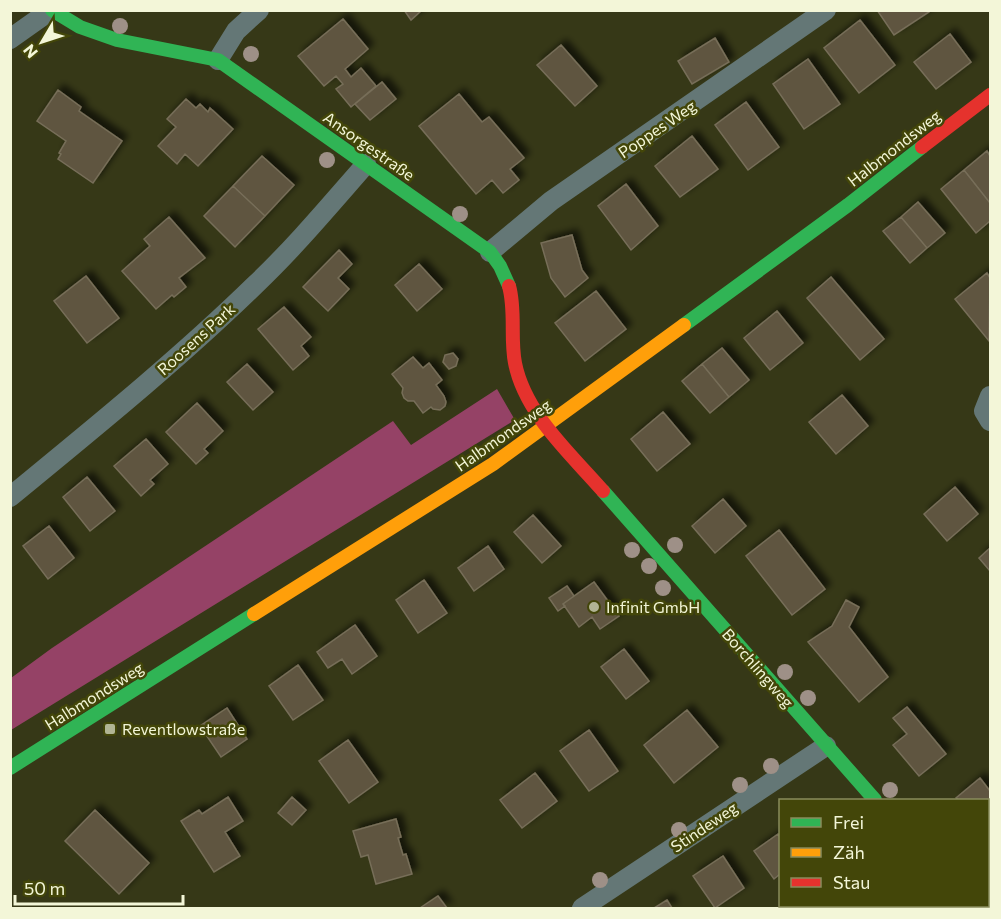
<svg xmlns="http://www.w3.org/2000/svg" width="1001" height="919" font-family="Commissioner,sans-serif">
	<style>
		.forest { fill: #954266 }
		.building { fill: #5e5540; stroke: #776e59; stroke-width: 1.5; filter: url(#shadow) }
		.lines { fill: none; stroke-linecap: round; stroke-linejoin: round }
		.street { stroke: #647776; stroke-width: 20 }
		.fast { stroke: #30b455; stroke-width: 14 }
		.slow { stroke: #ff9f0a; stroke-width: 14 }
		.jam { stroke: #e5322d; stroke-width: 14 }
		.tree { fill: #9e9087 }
		.poi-dot { fill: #b1b494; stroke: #434609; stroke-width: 2 }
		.labels { text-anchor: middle; stroke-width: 5; stroke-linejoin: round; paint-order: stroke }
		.street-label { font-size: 16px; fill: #f3f6d8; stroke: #434609 }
		.poi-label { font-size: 16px; fill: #f3f6d8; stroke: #434609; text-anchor: start }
	</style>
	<defs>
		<filter id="shadow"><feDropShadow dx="5.5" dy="-5.5" stdDeviation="3" flood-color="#0009"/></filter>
	</defs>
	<rect width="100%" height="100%" fill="#363817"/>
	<!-- forest -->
	<path class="forest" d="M497,389L515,420L11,730V678L52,648L393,421L411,445Z"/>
	<!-- building -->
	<path class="building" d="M404,10H422L411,20Z
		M877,10H928L929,12L894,35Z
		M343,19L368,49L345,69L351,77L361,68L376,86L351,107L336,89L343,84L336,76L324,86L298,56Z
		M860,20L895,65L859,93L824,48Z
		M950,34L971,62L936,89L914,62Z
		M715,38L729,62L692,84L678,61Z
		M561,45L597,86L575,106L537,65Z
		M808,59L840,104L804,129L773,84Z
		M382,82L396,99L370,120L355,104Z
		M58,90L81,107L79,111L122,141L93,183L58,159L61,154L59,153L66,141L37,121Z
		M459,94L482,122L489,117L524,158L510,169L519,180L503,193L492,180L476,194L419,126Z
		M186,99L196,108L200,104L208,112L210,108L233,129L198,166L185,154L177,164L158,146L176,127L167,119Z
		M746,102L779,147L748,170L715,125Z
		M692,136L718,169L680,197L655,166Z
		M987,151L990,156V203L964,170Z
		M262,156L294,185L265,216L233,186Z
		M964,170L990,203V221L976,233L941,189Z
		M626,184L658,226L631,250L598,206Z
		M233,186L265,216L235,247L204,216Z
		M918,202L945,233L927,248L901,217Z
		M169,217L205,258L179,278L186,287L174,297L172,295L156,309L122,271L150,246L144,239Z
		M901,217L927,248L910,263L883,231Z
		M572,235L582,270L588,278L565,297L551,278L541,243Z
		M339,250L352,264L338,278L349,289L328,311L303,287Z
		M419,264L442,289L417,311L395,285Z
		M987,273L990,278L989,341L955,299Z
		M86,276L119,318L87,343L54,301Z
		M831,277L884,339L860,360L807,298Z
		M596,291L626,329L585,361L555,323Z
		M284,307L311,337L301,346L309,356L293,370L258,329Z
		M777,311L803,343L770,370L744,338Z
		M722,348L749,380L729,397L702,364Z
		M453,353L458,359L456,366L449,369L443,362L445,355Z
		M413,357L423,368L429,363L442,380L436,385L444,396L446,402L445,406L440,410L433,409L431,407L423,413L414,401H408L404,398L402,393L403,388L392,374Z
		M247,364L273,392L253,410L227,382Z
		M702,364L729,397L710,413L682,381Z
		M842,395L868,426L836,454L809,422Z
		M197,403L223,431L204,449L208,453L196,464L166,432Z
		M663,412L690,444L657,471L631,439Z
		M146,439L168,464L150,480L154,484L141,496L114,466Z
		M87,477L115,511L90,531L63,497Z
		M955,487L978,514L947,541L924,514Z
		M723,499L746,526L715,553L692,526Z
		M533,515L561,546L542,563L514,532Z
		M49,526L74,558L48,579L23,546Z
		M779,530L825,589L792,615L746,556Z
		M488,546L504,569L474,591L458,568Z
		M990,548V571L979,558Z
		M424,580L447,613L418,633L396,600Z
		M594,582L619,616L600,629L592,617L579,627L563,604Z
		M567,586L574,596L563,604L565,606L558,611L549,598Z
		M846,600L859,607L849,627L888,677L859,702L808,642L832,626Z
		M355,625L377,656L352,674L342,659L328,668L317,652Z
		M624,649L649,681L626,699L601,667Z
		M298,665L323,700L293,720L269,686Z
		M907,707L946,754L919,776L893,745L907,734L893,718Z
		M227,708L247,739L221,757L200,726Z
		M687,710L718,747L674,783L644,745Z
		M589,730L618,771L589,791L560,751Z
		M348,740L378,782L349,803L319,761Z
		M535,773L557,801L522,828L500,800Z
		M980,778L990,791V849L988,845V800H959L956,798Z
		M228,797L243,821L225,832L240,856L214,872L181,821L199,810L202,814Z
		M292,797L306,810L292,825L278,813Z
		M95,810L149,863L119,894L65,841Z
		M396,819L401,837L398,838L403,855L406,854L412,874L376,884L368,855L361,857L353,831Z
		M778,834L780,838V874L774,879L754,851Z
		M723,856L744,888L715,908L693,876Z
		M438,896L447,908H420Z
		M667,900L672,908H654Z
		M809,906H828L830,908H805Z"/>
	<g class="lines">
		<!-- street -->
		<path class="street" d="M10,39L51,10
			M218,60L236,31L259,10
			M490,252L551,201L826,10
			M990,396L984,411L990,421
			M10,497C94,428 178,360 255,285C295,247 330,205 366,164
			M967,906L970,908
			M582,908L826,746"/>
		<!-- fast -->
		<path class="fast" d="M52,10L80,27L117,40L218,60L490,252L500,266L509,286
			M684,325L848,205L922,147
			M603,491L875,800
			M10,768L254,614"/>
		<!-- slow -->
		<path class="slow" d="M254,614L493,464L684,325"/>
		<!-- jam -->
		<path class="jam" d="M922,147L990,95
			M509,286C516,311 510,338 515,363C525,414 571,454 603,491"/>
	</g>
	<!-- trees -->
	<g class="tree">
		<circle cx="120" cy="26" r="8"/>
		<circle cx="251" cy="54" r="8"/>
		<circle cx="327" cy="160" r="8"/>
		<circle cx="460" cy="214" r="8"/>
		<circle cx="675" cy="545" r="8"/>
		<circle cx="632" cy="550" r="8"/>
		<circle cx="649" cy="566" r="8"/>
		<circle cx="663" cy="588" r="8"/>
		<circle cx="785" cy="672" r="8"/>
		<circle cx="808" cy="698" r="8"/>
		<circle cx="771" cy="766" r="8"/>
		<circle cx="740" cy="785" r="8"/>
		<circle cx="890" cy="790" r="8"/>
		<circle cx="679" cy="830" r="8"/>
		<circle cx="600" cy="880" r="8"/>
	</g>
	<!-- markers -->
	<g class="poi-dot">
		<circle cx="594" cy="607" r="6"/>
		<rect x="104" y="723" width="12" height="12" rx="3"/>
	</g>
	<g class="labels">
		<!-- street labels -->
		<g class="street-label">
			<text transform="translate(657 129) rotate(-34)" y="6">Poppes Weg</text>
			<text transform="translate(369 146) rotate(35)" y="6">Ansorgestraße</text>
			<text transform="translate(894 148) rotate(-38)" y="6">Halbmondsweg</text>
			<text transform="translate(196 339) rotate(-42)" y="6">Roosens Park</text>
			<text transform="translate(503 435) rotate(-35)" y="6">Halbmondsweg</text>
			<text transform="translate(758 668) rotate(49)" y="6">Borchlingweg</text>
			<text transform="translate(94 696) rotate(-32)" y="6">Halbmondsweg</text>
			<text transform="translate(704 827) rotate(-34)" y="6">Stindeweg</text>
		</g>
		<!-- poi labels -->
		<g class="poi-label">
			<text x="606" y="613">Infinit GmbH</text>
			<text x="122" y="735">Reventlowstraße</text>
		</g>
	</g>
	<!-- border -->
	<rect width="1001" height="919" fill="none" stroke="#f3f6d8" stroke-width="24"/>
	<!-- legend -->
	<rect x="779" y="799" width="210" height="108" fill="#434609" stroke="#898c5c" stroke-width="1.5"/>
	<rect x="791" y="818" width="30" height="9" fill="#30b455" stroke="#898c5c" stroke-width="1.5"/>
	<text x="833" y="829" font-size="18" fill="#f3f6d8">Frei</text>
	<rect x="791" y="848" width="30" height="9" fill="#ff9f0a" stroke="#898c5c" stroke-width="1.5"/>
	<text x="833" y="859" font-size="18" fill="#f3f6d8">Zäh</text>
	<rect x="791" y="878" width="30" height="9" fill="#e5322d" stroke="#898c5c" stroke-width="1.5"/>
	<text x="833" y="889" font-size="18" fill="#f3f6d8">Stau</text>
	<!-- north arrow -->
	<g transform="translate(42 42) rotate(231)" stroke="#434609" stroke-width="4.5" paint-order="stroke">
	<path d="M0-4.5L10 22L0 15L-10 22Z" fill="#f3f6d8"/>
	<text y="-9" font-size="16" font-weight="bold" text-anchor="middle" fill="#f3f6d8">N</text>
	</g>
	<!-- scale -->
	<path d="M15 895v9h168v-9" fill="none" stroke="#f3f6d8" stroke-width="3"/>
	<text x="24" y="895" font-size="18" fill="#f3f6d8" stroke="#434609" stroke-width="4.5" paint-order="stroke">50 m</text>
</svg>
